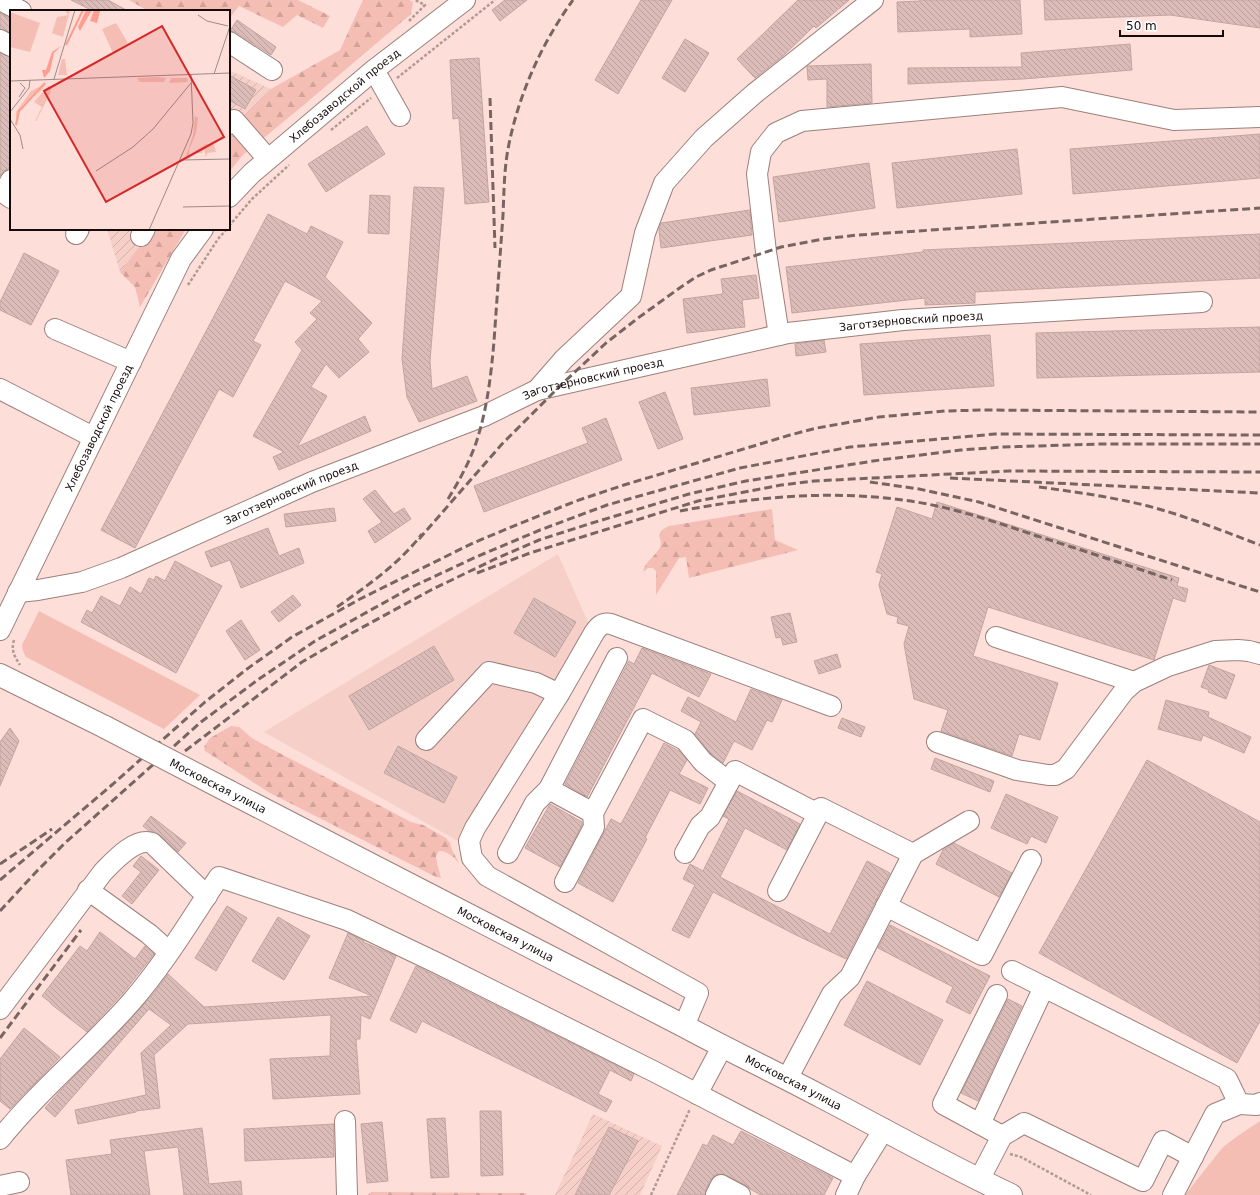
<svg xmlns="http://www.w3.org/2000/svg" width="1260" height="1195" font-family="'DejaVu Sans',sans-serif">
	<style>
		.built { fill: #f6cfc9 }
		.industrial { fill: url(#industrial-furrows) }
		.green { fill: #f5beb5 }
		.forest { fill: url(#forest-firs) }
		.building { fill: url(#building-back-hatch); stroke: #c3a5a0 }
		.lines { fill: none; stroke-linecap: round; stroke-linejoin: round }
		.minor-casing { stroke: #9c807b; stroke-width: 22 }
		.major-casing { stroke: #9c807b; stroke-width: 24 }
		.path { stroke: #b19995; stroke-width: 2.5; stroke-dasharray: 3 2; stroke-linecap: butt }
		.minor { stroke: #fff; stroke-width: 20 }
		.major { stroke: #fff; stroke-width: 22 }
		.rail { stroke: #786562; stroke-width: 3; stroke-dasharray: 8 4; stroke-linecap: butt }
		.major-bridge-casing { stroke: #9c807b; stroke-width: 24; stroke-linecap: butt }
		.major-bridge { stroke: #fff; stroke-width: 22 }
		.labels { text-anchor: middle; stroke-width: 3.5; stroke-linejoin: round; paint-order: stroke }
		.street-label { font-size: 11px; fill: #150b0a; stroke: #fff }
		.inset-river { fill: none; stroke: #fe9d90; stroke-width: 2 }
		.inset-road { fill: none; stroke: #a08a86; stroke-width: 1 }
		.view { fill: #d62828; fill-opacity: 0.15; stroke: #d62828; stroke-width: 2 }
		.inset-edge { fill: none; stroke: #150b0a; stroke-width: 2 }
	</style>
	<defs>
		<pattern id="industrial-furrows" width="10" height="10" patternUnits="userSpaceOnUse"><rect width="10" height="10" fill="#f6cfc9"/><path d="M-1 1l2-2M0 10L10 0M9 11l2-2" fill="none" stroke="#d2b0ab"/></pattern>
		<pattern id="forest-firs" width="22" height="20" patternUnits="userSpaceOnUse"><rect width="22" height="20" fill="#f5beb5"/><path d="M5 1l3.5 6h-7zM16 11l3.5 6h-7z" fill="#d1a29a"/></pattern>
		<pattern id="building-back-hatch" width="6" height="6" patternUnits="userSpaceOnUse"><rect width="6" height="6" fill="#dbbcb8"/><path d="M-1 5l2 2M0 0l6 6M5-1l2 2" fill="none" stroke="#bba09d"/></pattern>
	</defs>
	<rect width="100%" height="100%" fill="#fdded9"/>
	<!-- built -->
	<path class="built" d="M558,554L590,627L458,841L264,732Z"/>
	<!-- industrial -->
	<path class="industrial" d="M229,70L271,89L229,132Z
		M107,229H152L120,272Z
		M593,1114L662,1146L640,1195H555Z"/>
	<!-- green -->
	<path class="green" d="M39,611L200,695L164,729L26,657L23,651L22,645Z
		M1260,1121V1195H1185L1223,1147L1239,1135Z"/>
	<!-- forest -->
	<path class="forest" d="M129,0H298L330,16L323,28L297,15L283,27L239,6L229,19V11H148Z
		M363,0H409L413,2L411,14L305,104L243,155L229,172V132L271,89L340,50Z
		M152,229H186L140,307L135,287L120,272Z
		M772,509L775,540L798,550L689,578L686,557L679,558L656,595V571L653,568H648L643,572C645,561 654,558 659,549C666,539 650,535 669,526Z
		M231,726L239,727L252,738L268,747L411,822L423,825L446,838L450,843L452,850L459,863C453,857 448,851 439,851L436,856L437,863L441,878L434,876L270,793L205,751L204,747L210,738Z
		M371,1192L525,1193L527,1195H368Z"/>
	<!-- building -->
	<path class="building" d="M71,0H108L128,11H93Z
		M505,0H527L500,21L492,10Z
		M641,0H672L618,94L595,80Z
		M798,0H849L816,28L814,26L783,56L755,78L737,59Z
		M920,0H1020L1022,34L970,37V29L898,32L897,2L920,1Z
		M1044,0H1260V28L1170,15L1045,20Z
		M0,13L11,19V33L0,29Z
		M237,20L276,47L271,55L235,32L230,31Z
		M685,39L709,53L685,92L662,78Z
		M1130,44L1132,70L1023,79L908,84V68L1022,67L1021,53Z
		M0,53L11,57V164L8,169L5,170L0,176Z
		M479,58L489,202L465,204L459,118L453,119L450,60Z
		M871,64L872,103L827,107V79L808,80L807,66H808Z
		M229,75L256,90L245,109L229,100Z
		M367,126L385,154L326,192L308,164Z
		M1260,134V178L1073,194L1070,149Z
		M1017,149L1022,194L897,208L892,163Z
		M869,163L875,208L779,222L773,177Z
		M414,187L444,188L430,361L432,389L467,376L477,401L419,422L407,397L402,359Z
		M370,195L390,196L389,234L368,233Z
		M750,210L752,235L661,248L659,230L661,223Z
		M268,214L307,234L311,226L343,242L325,277L372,323L358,339L369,352L339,378L326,364L311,387L327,396L297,447L365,416L371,431L279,470L273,457L284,452L253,436L302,350L295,342L317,319L310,313L322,301L285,281L253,341L261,345L233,397L219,389L135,548L101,530Z
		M1260,234V278L975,292V303L925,305V298L792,313L786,267L923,252V250Z
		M24,253L59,271L31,325L0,310V302Z
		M756,275L759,298L742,300L745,327L687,333L683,299L723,294L721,279Z
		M1260,327V372L1037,378L1036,333Z
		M990,335L994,386L864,395L860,344Z
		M824,340L826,352L796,356L795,344Z
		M767,379L770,406L694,415L691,388Z
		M665,392L683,439L658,449L639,402Z
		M606,418L622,460L484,512L474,486L588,443L582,428Z
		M375,490L394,514L404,508L411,519L375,543L368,531L382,522L363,499Z
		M937,502L1179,578L1177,586L1188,589L1185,602L1173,598L1154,660L988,607L973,656L1058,683L1040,740L1019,734L1012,756L941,731L948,710L914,699L904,644L909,626L897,623L898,617L887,614L879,585L882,574L876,572L897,507L932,519Z
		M334,508L336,521L286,527L284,514Z
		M268,528L279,556L299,548L304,563L241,588L230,560L211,567L205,552Z
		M175,561L222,586L176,673L81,622L87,610L92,613L101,596L120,606L130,587L141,594L149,578L154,580L156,576L165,581Z
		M293,595L301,605L279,622L271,612Z
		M534,598L576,622L555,657L514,633Z
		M790,613L797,642L783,645L781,637L776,638L771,617Z
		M241,620L260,650L245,660L226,631Z
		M434,646L454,680L369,730L349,696Z
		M642,648L711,674L699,697L652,673L587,797L565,784L629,661L634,664Z
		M837,654L841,667L819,674L814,661Z
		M1209,665L1235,675L1226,699L1208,692L1209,690L1201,687Z
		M751,689L782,700L772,722L767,720L752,750L734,741L723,763L711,754L695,734L701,722L681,711L688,697L736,722Z
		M1166,700L1209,712L1208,717L1251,737L1244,753L1203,735L1201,741L1158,729Z
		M842,718L865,727L861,737L838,728Z
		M10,728L19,741L0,786V742Z
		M664,743L679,751L687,760L679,774L708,788L700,804L670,790L645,838L647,839L613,902L578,883L611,819L621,824Z
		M398,746L457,777L444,803L384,773Z
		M935,758L994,781L990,792L931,769Z
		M1147,760L1260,822V1021L1237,1063L1039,953Z
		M737,791L800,824L787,850L745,828L720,877L830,934L867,861L890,873L846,959L794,934L713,892L689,938L672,930L695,885L683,879L690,864L703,871L729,819L723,816Z
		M1006,794L1058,817L1046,843L1031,836L1027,844L991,828Z
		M550,804L582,822V825L560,867L525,848Z
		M151,816L186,843L178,852L160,835L154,832L149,831L143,826Z
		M954,843L1012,873L999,897L936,864L943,850Z
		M141,856L159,870L132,904L122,896L141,872L133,866Z
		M227,906L247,918L216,971L195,958Z
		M278,917L310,936L284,980L252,961Z
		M890,925L990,976L970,1014L946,1002L953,987L878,948Z
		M100,932L135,959L145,946L154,954L123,993L87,1032L51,1004V1003L42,996L80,946L87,951Z
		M348,933L364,941L363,942L396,956L370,1019L361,1015L360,1039H356L360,1094L273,1099L270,1059L330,1056L331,1015L188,1024L154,1055L160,1108L136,1111V1112L78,1124L75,1110L146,1095L141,1053L171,1025L149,1009L55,1117L45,1108L61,1090L124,1026L153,994L168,974L204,1007L372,996L329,978Z
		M416,966L634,1074L631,1081L610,1070L598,1094L612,1101L606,1112L422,1021L416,1033L390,1020Z
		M867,981L943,1020L920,1065L844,1025Z
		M1008,999L1022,1006L978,1101L961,1093Z
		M24,1028L60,1057L10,1109L0,1101V1059Z
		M480,1111H501L503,1175L481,1176Z
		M445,1118L449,1177L431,1178L427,1119Z
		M382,1122L388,1181L367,1183L361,1124Z
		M334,1124V1157L245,1161L244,1129Z
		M609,1127L638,1141L609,1195H575Z
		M202,1128L209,1184L241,1181L242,1195H184L178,1147L144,1151L150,1195H71L66,1160L112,1154L110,1140Z
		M741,1131L833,1178L824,1195H761L750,1189L745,1185L726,1175L721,1174L715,1175L711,1180L706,1190L705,1195H677L703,1144L707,1146L713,1135L733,1145Z"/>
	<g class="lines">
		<defs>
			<g id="minor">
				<path d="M0,0L21,11"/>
				<path d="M0,40L11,46"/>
				<path d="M229,42L272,70"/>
				<path d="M374,70L400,116"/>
				<path d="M229,124L234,120L268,159"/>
				<path d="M11,180L4,193L11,198"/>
				<path id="s1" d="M229,197L252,173L374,70L465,0"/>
				<path d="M76,234L79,229"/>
				<path d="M141,236L145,229"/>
				<path d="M55,329L131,362"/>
				<path d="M779,335L766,252L757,174L761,152L776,133L802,121L1062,97L1174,120L1260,117"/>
				<path d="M0,389L93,437"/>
				<path d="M537,390L564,359L631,296L645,233L664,183L704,138L755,93L873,0"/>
				<path id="s2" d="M18,592L38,590L82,582L121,568L312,482L484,416L537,390L788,333L903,320L1202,302"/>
				<path id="s3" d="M0,630L181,259L203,229"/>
				<path d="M996,637L1134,682"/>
				<path d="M426,740L489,672L536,683L559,694"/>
				<path d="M937,742L1017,770L1048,775H1055L1066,769L1124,691L1134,682L1168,666L1215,651L1238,650L1249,651L1260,654"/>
				<path d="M593,813L549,789L617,658"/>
				<path d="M508,853L535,803L549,789"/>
				<path d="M685,853L700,826L710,817L735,771L818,814"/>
				<path d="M565,882L594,827L593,813L643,719L685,740L703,762L729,782"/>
				<path d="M88,890L149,934L169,952"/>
				<path d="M778,891L821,808L913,854"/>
				<path d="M886,906L982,955L1031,860"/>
				<path d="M1012,971L1227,1079L1239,1104"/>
				<path d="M997,995L943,1104L1002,1136"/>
				<path d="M0,1009L103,872C114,861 135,837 152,843L207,896"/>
				<path d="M684,1026L698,993L487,876L472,858L469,841L475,828L559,694L594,633C598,627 602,622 611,624L831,706"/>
				<path d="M787,1079L832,994L850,977L913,854L969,821"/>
				<path d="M697,1094L722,1047"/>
				<path d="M345,1121L347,1195"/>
				<path d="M980,1124L1044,987"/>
				<path d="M0,1139C40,1089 90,1049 132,1001C165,963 191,919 219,877L347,920L437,963L655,1072L855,1176"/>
				<path d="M979,1180L1002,1136L1024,1123L1143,1181L1163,1141L1193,1157"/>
				<path d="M0,1186L19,1182"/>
				<path d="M716,1195L721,1185L740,1195"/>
				<path d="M846,1195L855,1176L884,1129"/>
				<path d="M1173,1195L1215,1114L1239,1104L1257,1105L1260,1103"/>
			</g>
			<g id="major">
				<path d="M0,675L105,727"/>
				<path id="s4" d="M230,792L684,1026C730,1051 777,1073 822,1097C885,1130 947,1165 1011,1195"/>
			</g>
		</defs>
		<!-- minor casing -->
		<use href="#minor" class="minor-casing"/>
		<!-- major casing -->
		<use href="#major" class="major-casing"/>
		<!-- path -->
		<path class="path" d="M409,21L425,5L415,0
			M397,78L495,0
			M331,130L371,98
			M229,226L252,199L289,165
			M188,285L218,239L227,229
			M14,640C11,650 14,656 20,665
			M1010,1154L1021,1157L1091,1195
			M651,1195L690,1109"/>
		<!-- minor -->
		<use href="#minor" class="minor"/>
		<!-- major -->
		<use href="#major" class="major"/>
		<!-- rail -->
		<path class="rail" d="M490,98L495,248
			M950,478L1260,493
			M870,482L919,489L979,502L1260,592
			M1039,487C1076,492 1112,497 1148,506C1186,516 1223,531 1260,545
			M448,499C459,481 469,463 476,443C487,410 491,376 494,341C497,299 500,257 503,215C504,193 504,171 508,149C518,96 541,44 573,0
			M680,511C753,497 829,490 903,500C949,506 993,521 1037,536C1082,550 1127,565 1172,580
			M419,539L502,444L561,385L606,343L638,318L681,287L696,277L711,270L781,247L823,239L858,235L1260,208
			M477,573L530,553L698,501L781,485L814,481L1009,471L1260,472
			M337,607C367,586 399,564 422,534
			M185,751L302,662L352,633L431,590L495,559L539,540L592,523L689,494L746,481L784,475L880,460L961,450L1003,447L1101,444H1260
			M0,864L52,829
			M0,880L113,784L205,702L247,669L292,637L360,599L473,543L509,528L576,501L624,485L790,435L817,428L879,417L945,411L984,410L1260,412
			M0,911L36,872L65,843L201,722L259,679L315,641L414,586L476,557L540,530L607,505L740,468L850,447L995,434L1260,435
			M0,1038L81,930"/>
		<defs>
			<path id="major-bridge" d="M105,727L230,792"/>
		</defs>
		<!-- major-bridge casing -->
		<use href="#major-bridge" class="major-bridge-casing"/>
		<!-- major-bridge -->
		<use href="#major-bridge" class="major-bridge"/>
	</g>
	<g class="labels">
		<!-- street labels -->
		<g class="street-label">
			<text dy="4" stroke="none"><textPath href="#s1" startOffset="154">Хлебозаводской проезд</textPath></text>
			<text dy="4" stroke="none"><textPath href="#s2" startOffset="940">Заготзерновский проезд</textPath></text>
			<text dy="4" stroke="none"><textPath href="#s2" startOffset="616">Заготзерновский проезд</textPath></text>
			<text dy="4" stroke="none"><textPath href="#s3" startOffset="225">Хлебозаводской проезд</textPath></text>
			<text dy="4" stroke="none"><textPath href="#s2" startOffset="292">Заготзерновский проезд</textPath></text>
			<text transform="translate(218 786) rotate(27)" y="4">Московская улица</text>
			<text dy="4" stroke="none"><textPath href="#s4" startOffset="310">Московская улица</textPath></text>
			<text dy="4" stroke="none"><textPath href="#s4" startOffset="634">Московская улица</textPath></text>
		</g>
	</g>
	<!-- overview -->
	<g transform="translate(10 10)">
		<rect width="220" height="220" fill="#fdded9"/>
		<path d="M52,49H55L57,65H48ZM161,68H177L178,72L159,73ZM38,76H42L40,84L26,111L15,110L25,111L32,97L24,92Z" fill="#f5beb5"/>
		<path d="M55,0H60L53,27L42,23L47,7L58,5ZM0,2L30,13L20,42L0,37ZM106,13L118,33L103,43L92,19ZM127,68L147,67L156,68L154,72H132L126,71H129ZM37,73L25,88L32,76L11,97L6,112V102L21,81ZM185,106L188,108L186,123L179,140L180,148L175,149L183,125ZM196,134H204L206,142L197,143L196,148L194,139L192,143H182Z" fill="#f5beb5"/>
		<path d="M44 20a5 5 0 1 1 10 0a5 5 0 1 1-10 0Z" fill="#f5beb5"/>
		<path d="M76,0H82L70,21L68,17ZM84,0L90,1L87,13L80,11ZM51,36L44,43L40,61L34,68L32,60H36L42,42Z" fill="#fe9d90"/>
		<path class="inset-river" d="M56,35L73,0M6,115L9,101L35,73"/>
		<path class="inset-road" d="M188,5L197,11L218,16M204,64L220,16M44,69L65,0M0,71L220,63M9,87L15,78L10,73M0,102L19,78L20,70M0,109L10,125L13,139M171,150L220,149M86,161L123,137L143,119L181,73M173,197L220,196M139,220L181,124L183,113L181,64"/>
		<path class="view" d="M152,16L214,127L96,192L34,81Z"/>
		<rect width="220" height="220" class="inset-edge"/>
	</g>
	<!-- scale -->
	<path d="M1120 30v6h103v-6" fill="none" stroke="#150b0a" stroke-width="2"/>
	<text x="1126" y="30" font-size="12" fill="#150b0a" stroke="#ffffff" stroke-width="3" paint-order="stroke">50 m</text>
</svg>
